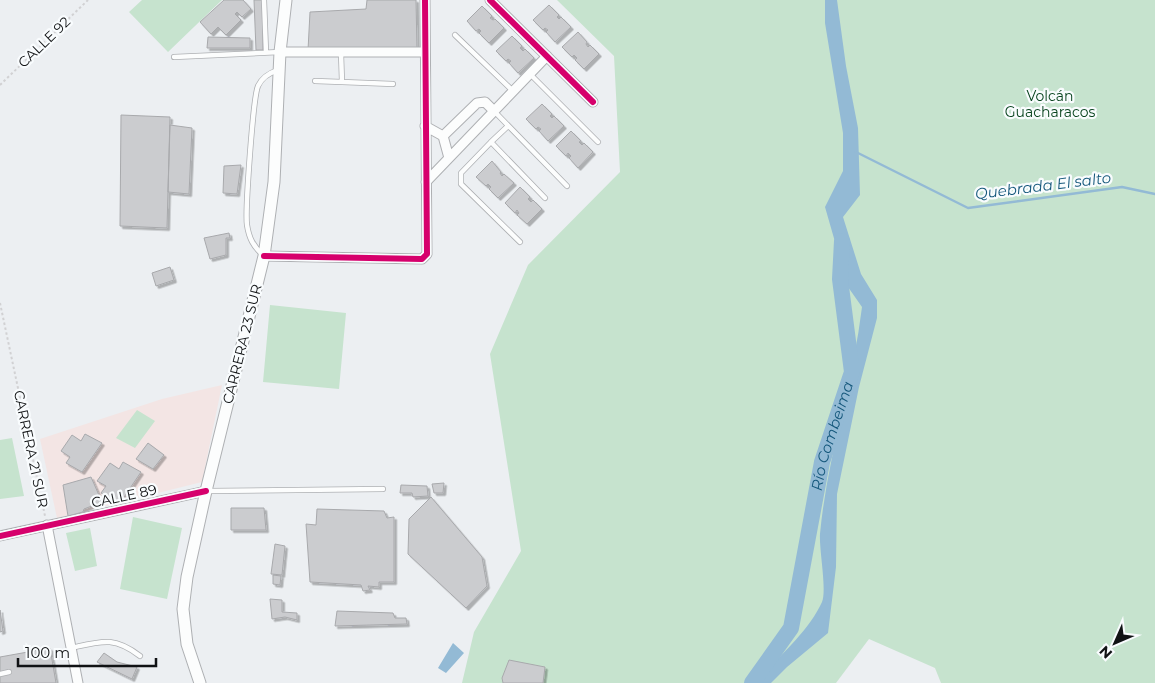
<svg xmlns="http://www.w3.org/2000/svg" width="1155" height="683" font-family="Montserrat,sans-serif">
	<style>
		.education { fill: #f3e5e4 }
		.green { fill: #c6e3ce }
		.water { fill: #93bad5 }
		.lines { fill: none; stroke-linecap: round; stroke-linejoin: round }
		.stream { stroke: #93bad5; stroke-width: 2.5 }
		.river { stroke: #93bad5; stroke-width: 16 }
		.building { fill: #cbcccf; stroke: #a8a9ac; filter: url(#shadow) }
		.service-casing { stroke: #aeb0b3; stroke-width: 6 }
		.minor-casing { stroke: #aeb0b3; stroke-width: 11 }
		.secondary-casing { stroke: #aeb0b3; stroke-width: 13 }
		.path { stroke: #d1d1d3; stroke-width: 2; stroke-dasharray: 2.5 2.5; stroke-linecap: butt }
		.service { stroke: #fcfdfd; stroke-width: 4.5 }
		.minor { stroke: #fcfdfd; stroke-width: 9 }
		.secondary { stroke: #fcfdfd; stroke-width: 11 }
		.cycleway-casing { stroke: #f9fcfe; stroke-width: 9 }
		.cycleway { stroke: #d6006c; stroke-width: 6 }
		.labels { text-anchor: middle; stroke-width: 4.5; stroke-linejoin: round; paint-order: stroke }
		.street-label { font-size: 14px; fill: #101214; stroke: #f9fcfe }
		.park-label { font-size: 14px; fill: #08441e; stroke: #f9fcfe }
		.water-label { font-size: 15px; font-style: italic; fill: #14577b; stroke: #f9fcfe }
	</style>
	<defs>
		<filter id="shadow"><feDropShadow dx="2.5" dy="2.5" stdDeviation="0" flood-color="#0004"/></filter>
	</defs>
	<rect width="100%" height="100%" fill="#eceff2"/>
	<!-- education -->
	<path class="education" d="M222,385L202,482L57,518L40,439L162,399Z"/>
	<!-- green -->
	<path class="green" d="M142,0H222L168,52L129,12Z
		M557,0H1155V683H941L935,668L869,639L836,683H462L474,632L521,551L490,354L528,265L620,172L614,56Z
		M270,305L346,313L339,389L263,382Z
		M137,410L155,421L135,448L116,438Z
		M12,438L24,496L0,499V440Z
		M133,517L182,528L167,599L120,589Z
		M90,528L97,566L75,571L66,533Z"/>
	<!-- water -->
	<path class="water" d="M825,0H837L846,66L858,128L860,195L843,217L861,274L877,300V318L859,387L837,494L836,567L828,633L787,667L771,683H754C776,660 809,631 822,602C827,590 819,550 820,534C827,457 853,383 862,307L848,287L825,207L843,171V133L825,23Z
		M453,643L464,653L446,673L438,668Z"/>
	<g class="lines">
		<!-- stream -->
		<path class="stream" d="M856,152L968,208L1122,187L1155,194"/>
		<!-- river -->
		<path class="river" id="s1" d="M752,683L791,628L822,462L852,372L840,279L842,241"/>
	</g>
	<!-- building -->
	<path class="building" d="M224,0H243L251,9L242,17L237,12L235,14L241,20L226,35L218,27L211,34L200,22Z
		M254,0H263V50H256Z
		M367,0H416L417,50H308L310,12L366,9Z
		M549,5L559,15L557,17L559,19L561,17L571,27L555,42L546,32L548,30L545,28L543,30L533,20Z
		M482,6L492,16L490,18L493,20L495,19L504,28L489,43L479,33L481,31L479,29L476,31L467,21Z
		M578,32L587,42L586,44L588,47L590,45L599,54L584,69L575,60L577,58L574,55L572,57L562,47Z
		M512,36L522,46L520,48L523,51L525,49L534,58L518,73L509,63L511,61L508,59L506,61L496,51Z
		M208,37L250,38V48H207Z
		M542,104L552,114L550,116L552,118L554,116L564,126L548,141L539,131L541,129L538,127L536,129L526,119Z
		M121,115L170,117L167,228L120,226Z
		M170,125L192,128L189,194L168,192Z
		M571,131L581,141L579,142L582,145L584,143L593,152L578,168L569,158L571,156L568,153L566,156L556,146Z
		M492,161L501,172L500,173L502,176L504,174L514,183L498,198L489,189L491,187L488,184L486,186L476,177Z
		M241,165L237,194L223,193L224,166Z
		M520,187L530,197L528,199L531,202L533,200L542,209L527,224L517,215L519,213L517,210L515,213L505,203Z
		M229,233L230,238H226V255L210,259L204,238Z
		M170,267L174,280L156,286L152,273Z
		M85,434L102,443L82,472L66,463L70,457L61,451L72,435L81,441Z
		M148,443L164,455L153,469L136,459Z
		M123,462L141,472L120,503L101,493L106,486L97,481L110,463L119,469Z
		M91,477L102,502L84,509L83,512L68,516L63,485Z
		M444,483L443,493H434L432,484Z
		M401,485L427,486L428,496L413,497L412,493H400Z
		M431,497L482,557L487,586L466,608L408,554L409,519Z
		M231,508H264L266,530H231Z
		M317,509L384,511L387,518L394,517V582H379V587L368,586L370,590L363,591L361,585L310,582L306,524L316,525Z
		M275,544L285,546L282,575L271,574Z
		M273,575L281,576L280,585L273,584Z
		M270,599L282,600V612L297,613V620L285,617L272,619Z
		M0,610L3,631L0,632Z
		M337,611L393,613L395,618H406L407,624L335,626Z
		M50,648L56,683H0V657Z
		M104,653L117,662L137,667L132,679L97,662Z
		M509,660L545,667L543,683H503L502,678Z"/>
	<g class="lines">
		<defs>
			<path id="service" d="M264,0L266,52
				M455,35L513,91
				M341,53L342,82L393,84
				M174,57L280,52
				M530,74L598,142
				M315,81L342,82
				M494,111L567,186
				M508,126L491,142L545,198
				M491,142L461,173V184L520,242
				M263,255C253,246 249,238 247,225C245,211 253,98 258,86C262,77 269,73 278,70
				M208,491L383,489
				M71,648C102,641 114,636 140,656
				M0,674L9,672"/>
			<path id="minor" d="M490,0L593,102
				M280,52H425
				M425,126L443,136L449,158
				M443,136L477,103L485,102L494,111
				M426,182L547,56
				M264,256L422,259L427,254L425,0
				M47,525L78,683
				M0,536L206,491"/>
			<path id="secondary" d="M200,683L187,644L183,609L187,577L206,491L264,256L274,182L280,52L286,0"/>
		</defs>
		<!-- service casing -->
		<use href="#service" class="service-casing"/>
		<!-- minor casing -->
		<use href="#minor" class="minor-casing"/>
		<!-- secondary casing -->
		<use href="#secondary" class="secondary-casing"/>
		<!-- path -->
		<path class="path" d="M0,85L88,0
			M0,303L45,516"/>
		<!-- service -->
		<use href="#service" class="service"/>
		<!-- minor -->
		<use href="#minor" class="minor"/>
		<!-- secondary -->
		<use href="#secondary" class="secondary"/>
		<defs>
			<path id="cycleway" d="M490,0L593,102
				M264,256L422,259L427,254L425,0
				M0,536L206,491"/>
		</defs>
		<!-- cycleway casing -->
		<use href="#cycleway" class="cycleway-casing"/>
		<!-- cycleway -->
		<use href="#cycleway" class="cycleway"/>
	</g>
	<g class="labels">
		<!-- street labels -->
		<g class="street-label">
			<text transform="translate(44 42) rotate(-44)" y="5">CALLE 92</text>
			<text transform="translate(242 344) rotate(-76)" y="5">CARRERA 23 SUR</text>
			<text transform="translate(31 449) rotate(78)" y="5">CARRERA 21 SUR</text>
			<text transform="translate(124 496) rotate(-12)" y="5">CALLE 89</text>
		</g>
		<!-- park labels -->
		<g class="park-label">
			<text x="1050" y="101">Volcán<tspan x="1050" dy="16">Guacharacos</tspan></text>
		</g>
		<!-- water labels -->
		<g class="water-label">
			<text transform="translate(1043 186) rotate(-7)" y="5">Quebrada El salto</text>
			<text dy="5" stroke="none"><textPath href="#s1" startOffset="264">Río Combeima</textPath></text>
		</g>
	</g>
	<!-- north arrow -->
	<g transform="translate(1115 643) rotate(225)" stroke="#f9fcfe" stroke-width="4" paint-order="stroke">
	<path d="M0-4L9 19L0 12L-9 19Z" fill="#101214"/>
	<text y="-8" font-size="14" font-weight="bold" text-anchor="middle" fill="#101214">N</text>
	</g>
	<!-- scale -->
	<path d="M18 658v8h138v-8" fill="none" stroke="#101214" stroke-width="2.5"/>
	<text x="25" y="658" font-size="15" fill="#101214" stroke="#f9fcfe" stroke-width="4" paint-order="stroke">100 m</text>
</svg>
